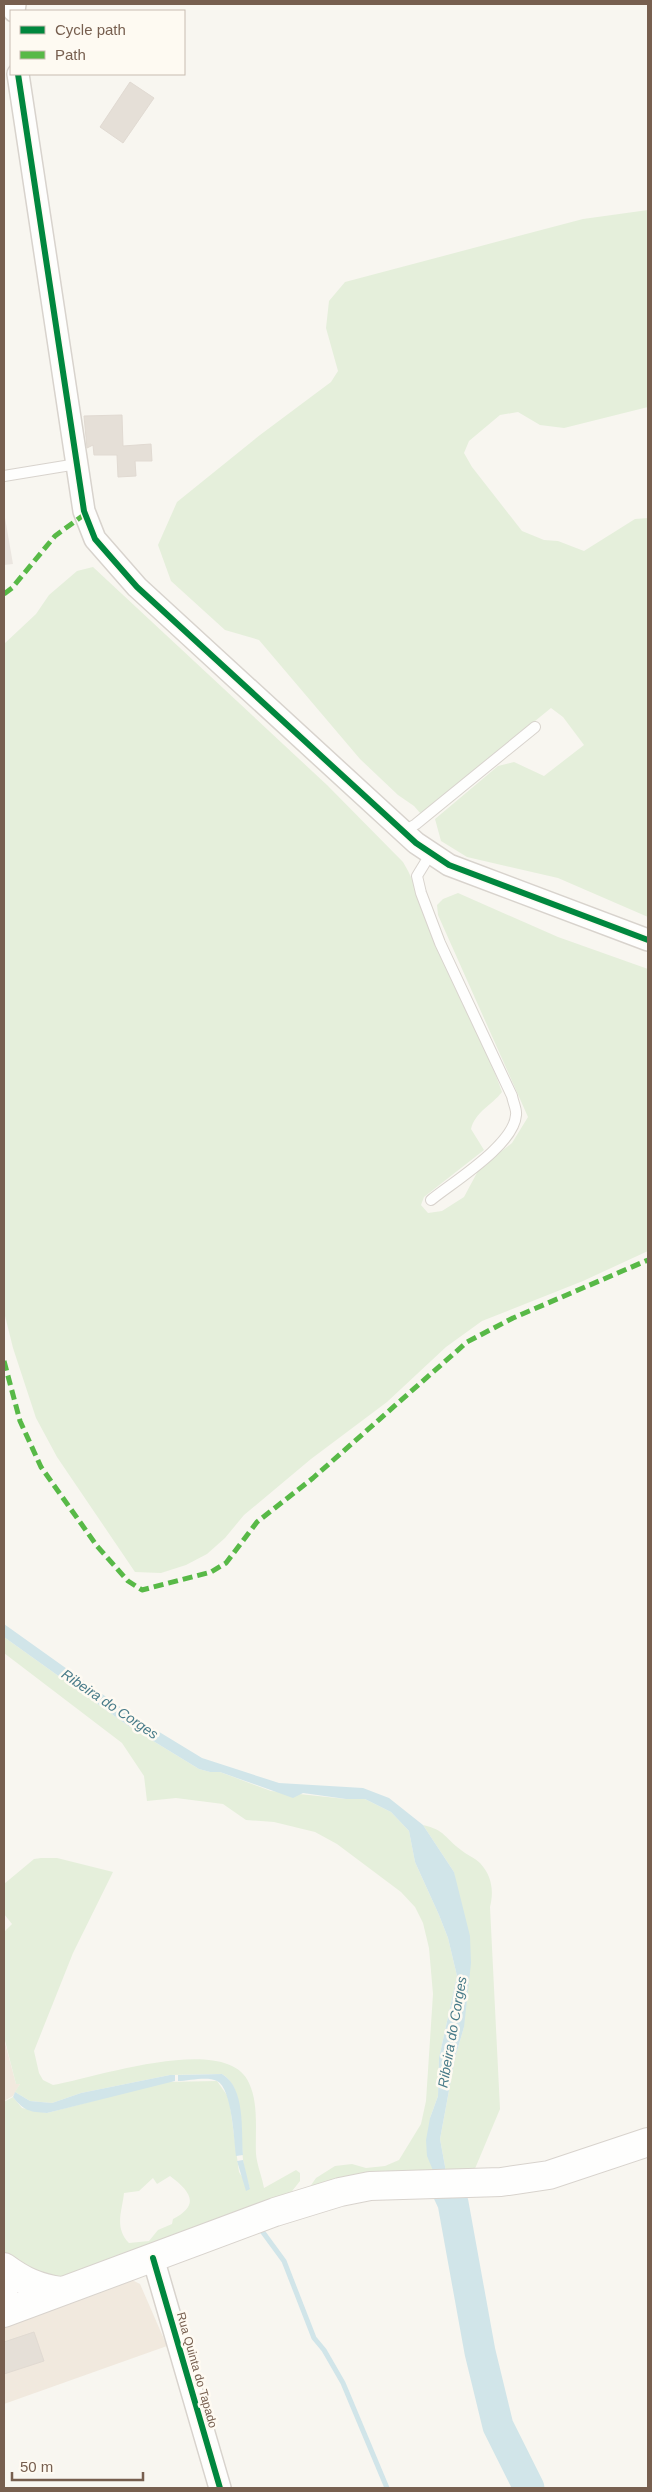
<svg xmlns="http://www.w3.org/2000/svg" width="652" height="2492" font-family="Helvetica,sans-serif">
	<style>
		.residential { fill: #f1e9de }
		.industrial { fill: #ebe6e0 }
		.green { fill: #e5efdb; fill-rule: evenodd }
		.water { fill: #d1e5e9 }
		.lines { fill: none; stroke-linecap: round; stroke-linejoin: round }
		.stream { stroke: #d1e5e9; stroke-width: 5 }
		.river { stroke: #d1e5e9; stroke-width: 31 }
		.building { fill: #e5dfd7; stroke: #e1dad2 }
		.lane-casing { stroke: #d8d3cd; stroke-width: 12 }
		.street-casing { stroke: #d8d3cd; stroke-width: 24 }
		.secondary-casing { stroke: #d8d3cd; stroke-width: 30 }
		.lane { stroke: #fefefd; stroke-width: 10 }
		.street { stroke: #fefefd; stroke-width: 21 }
		.secondary { stroke: #fefefd; stroke-width: 28 }
		.quiet { stroke: #58b947; stroke-width: 5; stroke-dasharray: 10 5; stroke-linecap: butt }
		.cycleway-casing { stroke: #fefaf2; stroke-width: 9 }
		.cycleway { stroke: #00873e; stroke-width: 6 }
		.labels { text-anchor: middle; stroke-width: 5; stroke-linejoin: round; paint-order: stroke }
		.street-label { font-size: 12px; fill: #775f4f; stroke: #fefaf2 }
		.water-label { font-size: 14px; font-style: italic; fill: #487b89; stroke: #fefaf2 }
	</style>
	<rect width="100%" height="100%" fill="#f8f6f0"/>
	<!-- residential -->
	<path class="residential" d="M4,2039L16,2084H20L13,2096L4,2101Z
		M132,2280L140,2284L167,2346L4,2404V2325Z"/>
	<!-- industrial -->
	<path class="industrial" d="M4,512L13,564L4,565Z"/>
	<!-- green -->
	<path class="green" d="M648,210V407L564,428L540,425L518,412L500,415L469,441L464,453L472,467L522,531L544,540L558,541L584,551L635,519L648,518V917L558,878L467,857L441,841L435,819L498,766L514,762L544,776L584,745L563,717L551,708L421,814L414,806L398,795L360,759L259,640L225,630L171,581L158,545L177,502L260,435L331,382L338,371L326,328L329,301L345,282L583,219Z
		M93,567L327,785L403,862C418,886 424,916 435,943C455,993 484,1040 502,1092C492,1105 475,1112 471,1129L484,1150L424,1197L421,1205L428,1213L442,1211L464,1197L479,1169L512,1143L528,1117L438,915L437,905L443,899L458,893L558,937L648,969V1251L583,1281L482,1321L446,1347L387,1402L311,1459L244,1515L225,1538L207,1554L186,1565L161,1573L135,1572L57,1457L36,1418L13,1348L4,1312V644L36,614L49,595L77,571Z
		M4,1637L127,1725L199,1769L210,1772H220L271,1791L346,1799H365L391,1812L409,1831L415,1862L439,1915L448,1938L457,1976L439,2058L438,2096L430,2118L434,2173L307,2191L316,2178L335,2166L352,2164L366,2168L385,2166L399,2160L421,2124L426,2101L433,1994L429,1948L423,1923L415,1907L401,1892L337,1844L315,1832L274,1822L246,1820L223,1804L176,1798L147,1801L144,1776L122,1743L4,1653Z
		M423,1825C445,1830 445,1838 461,1850C467,1855 475,1858 480,1863C492,1876 494,1891 490,1907L500,2109L474,2171L446,2172L440,2139L455,2058L464,2027L454,1872Z
		M41,1858H57L113,1872L73,1953L34,2051L39,2073L43,2080L53,2085C95,2078 227,2032 249,2083C259,2104 255,2132 256,2154C257,2165 262,2177 264,2188L296,2170L300,2173V2181L285,2200L49,2283L4,2254V2102L13,2097L22,2108L47,2113L165,2082L217,2081L229,2098L239,2172L250,2189C248,2181 245,2174 244,2166C239,2140 247,2088 222,2074L170,2075L81,2093L52,2103L30,2101L15,2092L20,2084H16L4,2037V1932L12,1924L4,1914V1884L34,1859ZM170,2176C190,2191 201,2205 173,2219L172,2224L158,2230L149,2241L129,2243C114,2227 122,2212 124,2193L139,2191L153,2178L157,2184Z"/>
	<!-- water -->
	<path class="water" d="M4,1624L133,1716L202,1758L279,1783L363,1788L389,1798L423,1825L454,1872L470,1936L471,1963L464,2027L455,2058L440,2139L446,2172L434,2173L427,2156L426,2140L430,2118L438,2096L439,2058L457,1976L448,1938L439,1915L415,1862L409,1831L391,1812L365,1799H346L303,1793L293,1798L220,1772H210L199,1769L127,1725L4,1637Z
		M222,2074C246,2088 241,2131 243,2155L236,2156C234,2141 232,2088 217,2081C207,2076 189,2081 178,2081V2075Z
		M170,2075H175V2081L47,2113C30,2112 24,2111 13,2097L15,2092L30,2101L52,2103L81,2093Z
		M243,2160L250,2189L246,2191L237,2161Z"/>
	<g class="lines">
		<!-- stream -->
		<path class="stream" d="M262,2231L284,2261L314,2338L324,2350L343,2383L387,2488"/>
		<!-- river -->
		<path class="river" d="M447,2190L453,2203L480,2352L498,2426L529,2488"/>
	</g>
	<!-- building -->
	<path class="building" d="M130,82L154,98L123,143L100,127Z
		M122,415L123,446L151,444L152,461H135L136,476L118,477L117,455H94L93,445L87,448L84,416Z
		M34,2332L44,2361L4,2374V2342Z"/>
	<g class="lines">
		<defs>
			<path id="lane" d="M4,476L77,464
				M403,832L416,824L535,727
				M431,1200C453,1182 514,1145 516,1115C517,1110 513,1102 512,1096L440,943L421,893L417,876L431,853"/>
			<path id="street" d="M14,11L15,4
				M18,74L84,511L95,539L137,587L416,843L449,865L648,940
				M153,2258L220,2488
				M4,2267L9,2310"/>
			<path id="secondary" d="M4,2267C23,2281 38,2288 61,2291
				M4,2313L275,2212L340,2192L370,2186L501,2182L549,2175L648,2142"/>
		</defs>
		<!-- lane casing -->
		<use href="#lane" class="lane-casing"/>
		<!-- street casing -->
		<use href="#street" class="street-casing"/>
		<!-- secondary casing -->
		<use href="#secondary" class="secondary-casing"/>
		<!-- lane -->
		<use href="#lane" class="lane"/>
		<!-- street -->
		<use href="#street" class="street"/>
		<!-- secondary -->
		<use href="#secondary" class="secondary"/>
		<!-- quiet -->
		<path class="quiet" d="M4,594L12,588L55,536L85,514
			M4,1361L20,1421L41,1467L97,1546L128,1581L142,1590L211,1572L226,1563L257,1522L313,1478L467,1342L513,1318L648,1260"/>
		<defs>
			<path id="cycleway" d="M18,74L84,511L95,539L137,587L416,843L449,865L648,940
				M153,2258L220,2488"/>
		</defs>
		<!-- cycleway casing -->
		<use href="#cycleway" class="cycleway-casing"/>
		<!-- cycleway -->
		<use href="#cycleway" class="cycleway"/>
	</g>
	<g class="labels">
		<!-- street labels -->
		<g class="street-label">
			<text transform="translate(197 2370) rotate(74)" y="4">Rua Quinta do Tapado</text>
		</g>
		<!-- water labels -->
		<g class="water-label">
			<text transform="translate(110 1704) rotate(34)" y="5">Ribeira do Corges</text>
			<text transform="translate(452 2032) rotate(-80)" y="5">Ribeira do Corges</text>
		</g>
	</g>
	<!-- border -->
	<rect width="652" height="2492" fill="none" stroke="#775f4f" stroke-width="10"/>
	<!-- legend -->
	<rect x="10" y="10" width="175" height="65" fill="#fefaf2" stroke="#c8bcb1"/>
	<rect x="20" y="26" width="25" height="8" fill="#00873e" stroke="#c8bcb1"/>
	<text x="55" y="35" font-size="15" fill="#775f4f">Cycle path</text>
	<rect x="20" y="51" width="25" height="8" fill="#58b947" stroke="#c8bcb1"/>
	<text x="55" y="60" font-size="15" fill="#775f4f">Path</text>
	<!-- scale -->
	<path d="M12 2472v8h131v-8" fill="none" stroke="#775f4f" stroke-width="2.5"/>
	<text x="20" y="2472" font-size="15" fill="#775f4f" stroke="#fefaf2" stroke-width="4" paint-order="stroke">50 m</text>
</svg>
